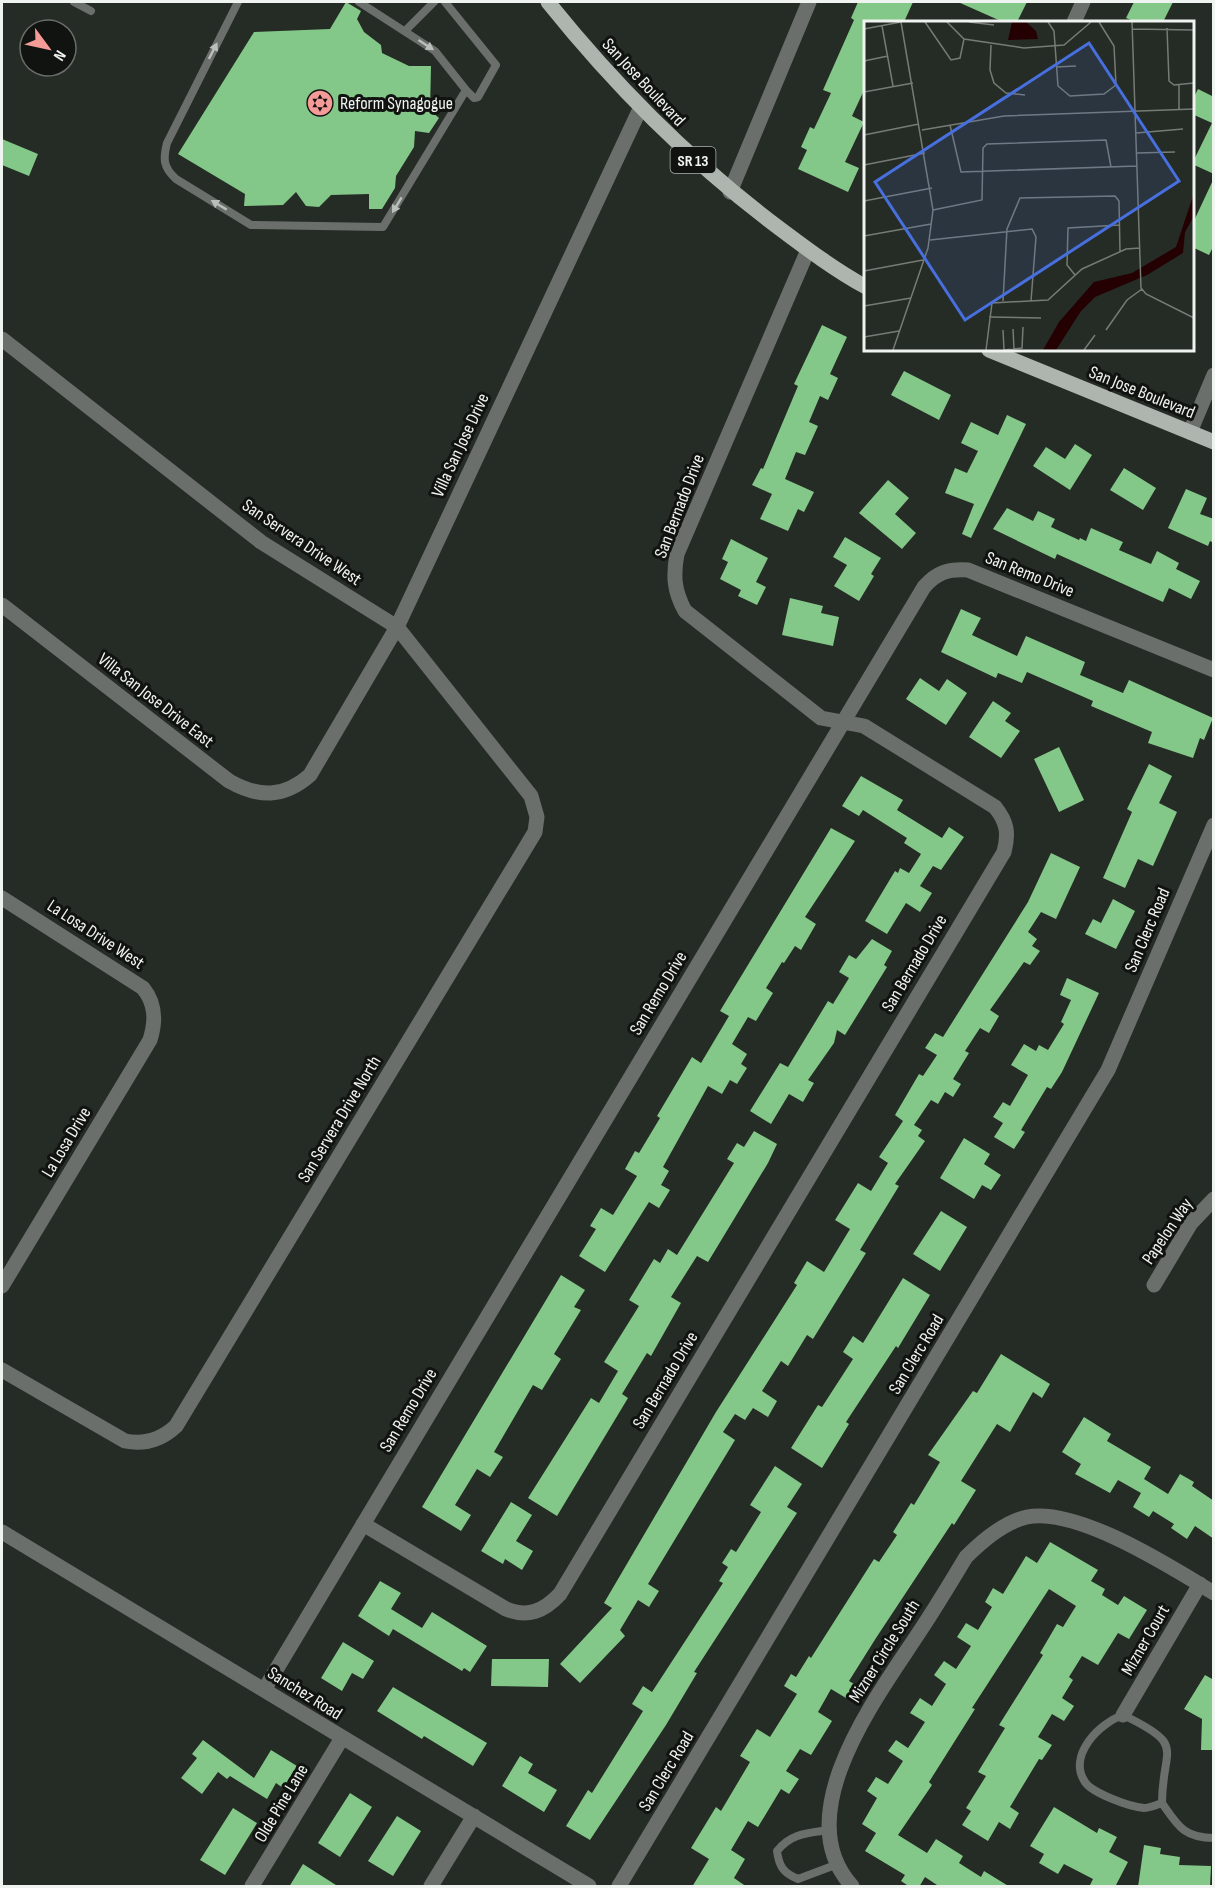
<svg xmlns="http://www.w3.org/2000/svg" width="1215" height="1888" font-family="'Sofia Sans Condensed',sans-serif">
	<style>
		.building { fill: #83c888 }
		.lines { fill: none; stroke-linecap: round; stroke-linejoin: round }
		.lane { stroke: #6b6f6c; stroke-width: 8 }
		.street { stroke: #6b6f6c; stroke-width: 15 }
		.primary { stroke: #aeb5ae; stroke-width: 15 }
		.oneway { fill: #bbbfbb }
		.labels { text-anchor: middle; stroke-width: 6; stroke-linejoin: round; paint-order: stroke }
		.shield { fill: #101310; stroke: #adb0ad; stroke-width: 1.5 }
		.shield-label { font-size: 16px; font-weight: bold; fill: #f0f4f0 }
		.street-label { font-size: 18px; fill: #f0f4f0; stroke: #101310 }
		.poi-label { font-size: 18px; fill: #f0f4f0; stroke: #101310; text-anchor: start }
		.inset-road { fill: none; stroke: #767b76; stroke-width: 1.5 }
		.view { fill: #476fdd; fill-opacity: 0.15; stroke: #476fdd; stroke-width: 3 }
		.inset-edge { fill: none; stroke: #f0f4f0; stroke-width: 3 }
	</style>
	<rect width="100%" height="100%" fill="#252b25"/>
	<!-- building -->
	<path class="building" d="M346,2L361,11L357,19L364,32L381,45L382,53L409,66H431L430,110L439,118L429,133L415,131L414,147L396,176L395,188L382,209H369V194L331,195L319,207L306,206L296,192L283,205L244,206L245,194L178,154L254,32L330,29Z
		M858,2H913L904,22H866V86L852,116L864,122L845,162L859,168L848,192L798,169L807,150L801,147L810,127L814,129L831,93L823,90L854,20L851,18Z
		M958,2H1027L1017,22H1003Z
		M1134,2H1173L1163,22H1136L1126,18Z
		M1198,89L1214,97V174L1192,164L1212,123L1192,114V101Z
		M2,139L38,154L29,176L2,165Z
		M1214,178V245L1209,255L1192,247V225Z
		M822,325L847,337L830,374L838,378L828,400L820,396L809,422L818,426L805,455L796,452L785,479L814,492L804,512L798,509L788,531L760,519L772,494L752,485L761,468L763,469L798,386L794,384Z
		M904,371L951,395L939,420L891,395Z
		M1007,415L1026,424L971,538L962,534L974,504L945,493L955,468L967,473L978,451L961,443L971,422L998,435Z
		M1075,444L1092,455L1070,490L1033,466L1046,447L1065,459Z
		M1124,468L1156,488L1143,510L1110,490Z
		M888,480L909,498L895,514L916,533L902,549L859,513Z
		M1186,489L1207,498L1200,514L1214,519V543L1210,541L1208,546L1168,528Z
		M1007,508L1033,521L1038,511L1055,519L1051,527L1079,540L1080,538L1086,541L1091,528L1123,542L1119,550L1151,564L1157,551L1179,563L1176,569L1200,581L1191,599L1169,588L1163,602L1057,554L1055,559L993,529Z
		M845,537L881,558L871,574L874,576L859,601L834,586L847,565L833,557Z
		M731,539L768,558L756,582L766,587L757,605L738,596L741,590L720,579L728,562L722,559Z
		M790,598L823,606L821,613L839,617L833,646L782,635Z
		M961,609L981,618L972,635L1017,656L1026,636L1085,662L1080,675L1123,693L1129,680L1213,718L1204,740L1200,738L1193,758L1148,743L1152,732L1091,706L1093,701L1027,672L1022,683L998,673L996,678L941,652Z
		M920,678L939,691L947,679L967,693L946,725L906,699Z
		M993,701L1011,713L1005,721L1020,731L1001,758L969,737Z
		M1059,747L1084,800L1059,812L1034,759Z
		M1149,764L1172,776L1159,803L1177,812L1153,866L1138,859L1125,888L1103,878L1132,812L1127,809Z
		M861,776L903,800L897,810L942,838L949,827L964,837L941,870L933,866L920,886L932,893L920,912L906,903L887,934L865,921L895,871L898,873L900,868L909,873L921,854L904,843L907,838L863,810L859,816L842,806Z
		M831,828L855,841L805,917L816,924L801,950L795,946L784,963L782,962L766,988L773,993L756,1021L748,1017L732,1044L747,1054L741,1064L747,1068L737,1084L730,1080L722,1094L708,1086L663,1167L669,1171L661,1185L670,1190L659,1208L649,1202L605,1272L579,1256L596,1229L590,1226L601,1208L613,1215L637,1176L625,1169L635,1151L639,1153L660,1118L657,1116L692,1057L701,1063L729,1016L720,1011Z
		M1051,853L1080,867L1056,919L1041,912L1028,932L1037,939L1032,946L1040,951L1030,965L1024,962L990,1010L999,1016L989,1033L980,1028L965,1051L969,1053L953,1079L961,1084L953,1097L945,1092L938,1104L931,1100L914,1125L922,1130L918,1136L925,1141L895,1184L899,1186L860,1250L866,1253L813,1339L807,1335L788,1366L781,1361L762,1391L777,1401L768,1417L753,1408L745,1420L735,1414L723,1432L735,1440L648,1584L659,1591L649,1607L638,1600L620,1630L625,1636L580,1683L560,1664L612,1608L604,1603L716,1412L797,1285L794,1283L807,1261L824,1272L850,1229L835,1220L858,1183L871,1191L888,1163L879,1157L903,1121L895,1115L919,1074L923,1076L937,1055L925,1048L935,1033L943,1037L1028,902Z
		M1113,899L1135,911L1116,949L1085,934L1093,919L1101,923Z
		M872,939L892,951L884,965L887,967L845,1035L837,1030L834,1043L808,1080L814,1083L803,1102L789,1094L771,1124L750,1111L780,1063L788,1067L828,1001L833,1004L849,978L839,972L849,955L856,959Z
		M1067,978L1099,993L1062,1072L1051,1089L1047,1087L1021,1130L1025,1132L1014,1149L994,1137L1003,1123L993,1117L1003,1102L1010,1106L1028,1075L1011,1065L1024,1044L1036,1051L1039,1045L1048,1050L1064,1024L1061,1022L1071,1000L1060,995Z
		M754,1131L777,1144L768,1163L708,1262L697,1256L671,1297L681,1303L651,1356L647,1353L622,1394L628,1398L557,1516L528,1498L591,1398L599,1403L618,1371L604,1362L639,1306L629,1300L654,1259L660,1263L668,1249L677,1255L734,1163L727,1159L737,1143L744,1147Z
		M964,1138L990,1154L984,1164L1001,1175L991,1190L982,1185L974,1199L940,1178Z
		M941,1211L967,1227L940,1271L913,1254Z
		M561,1275L585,1290L574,1307L581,1310L554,1354L561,1359L542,1390L533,1385L494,1452L503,1457L490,1477L477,1469L455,1505L471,1515L461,1531L422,1507Z
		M903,1278L930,1295L898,1348L896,1346L846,1422L849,1424L822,1468L791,1448L818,1405L822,1407L853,1359L843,1352L853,1336L863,1343Z
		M1001,1354L1050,1384L1042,1398L1033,1392L1010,1432L997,1424L961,1481L976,1490L954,1525L952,1523L876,1638L849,1681L854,1684L846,1698L831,1689L818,1712L832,1721L811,1755L800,1749L786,1771L799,1779L789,1794L781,1789L758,1827L748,1821L731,1850L745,1859L734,1878L747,1887H692L709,1859L691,1848L716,1807L721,1811L750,1762L740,1756L757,1729L770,1737L797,1694L784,1686L791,1674L796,1677L809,1656L811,1658L874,1559L879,1562L897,1535L893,1532L911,1503L914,1505L940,1462L928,1455L973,1391L977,1393Z
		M1084,1417L1111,1434L1107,1441L1151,1467L1144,1479L1168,1494L1180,1474L1194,1482L1192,1486L1214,1501V1539L1195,1526L1187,1539L1171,1528L1174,1524L1153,1511L1149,1517L1133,1507L1141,1493L1118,1480L1110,1493L1075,1474L1081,1464L1062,1452Z
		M775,1466L802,1484L787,1507L797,1513L694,1672L697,1673L666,1725L590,1840L566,1826L588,1790L592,1793L643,1711L632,1704L643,1686L652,1692L723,1583L719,1581L728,1567L722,1563L731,1549L736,1552L761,1512L750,1505Z
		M511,1502L532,1515L516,1541L533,1551L522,1570L505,1559L503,1564L481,1551Z
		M1050,1542L1098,1570L1091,1581L1105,1589L1102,1595L1118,1605L1124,1596L1147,1610L1129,1639L1118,1633L1098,1665L1082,1656L1069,1677L1073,1680L1062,1698L1074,1706L1064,1721L1052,1714L1038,1737L1052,1745L1042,1760L1039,1759L1010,1807L1019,1813L1010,1829L999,1822L988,1841L962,1825L971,1811L966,1808L986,1776L978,1772L1005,1728L999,1725L1043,1655L1040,1653L1057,1624L1063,1627L1076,1606L1049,1589L972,1708L975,1709L929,1782L932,1785L898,1835L927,1853L936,1839L963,1856L959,1863L981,1877L984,1871L1010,1887H940L925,1877L919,1887H910L901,1881L905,1875L865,1851L876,1833L862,1824L877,1798L867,1791L876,1777L888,1784L903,1761L888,1751L896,1740L908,1748L925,1722L910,1713L920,1698L932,1706L946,1684L934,1675L944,1661L956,1669L971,1646L957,1637L966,1623L978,1630L992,1607L985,1602L993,1588L1003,1594L1026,1556L1037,1563Z
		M380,1581L401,1593L391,1609L422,1628L432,1612L487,1646L470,1672L464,1668L462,1671L393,1629L389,1636L358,1616Z
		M343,1642L374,1661L363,1679L352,1673L342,1691L321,1678Z
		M492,1659H549L548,1687L491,1686Z
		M1205,1675L1214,1680V1750H1201L1202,1719L1184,1709Z
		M393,1687L487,1743L473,1766L424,1736L422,1739L377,1711Z
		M203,1740L254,1778L271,1750L297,1766L283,1788L276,1783L267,1799L230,1776L227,1779L218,1772L202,1794L181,1778L197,1758L192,1754Z
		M520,1756L533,1764L528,1773L557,1790L544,1812L502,1786Z
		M350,1793L372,1807L340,1857L318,1843Z
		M1054,1807L1097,1833L1099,1828L1117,1837L1109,1852L1128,1862L1115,1887H1089L1093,1879L1064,1864L1058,1874L1039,1863L1044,1854L1030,1846Z
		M233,1808L257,1823L225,1875L200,1860Z
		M397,1816L421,1831L393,1876L368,1861Z
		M1144,1845L1161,1848L1160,1854L1180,1857L1179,1865L1211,1866L1210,1887H1138Z
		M303,1864L339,1887H289Z"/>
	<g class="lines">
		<!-- lane -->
		<path class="lane" d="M74,2L91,11
			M238,2L167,143C163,159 163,167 176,179L251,225L383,227L466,90L435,51L359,2
			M445,2L496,65L478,97L474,98L466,90
			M405,31L434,2
			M1162,1803C1156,1805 1149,1808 1144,1808C1130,1807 1092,1793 1085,1782C1067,1755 1100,1723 1123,1715C1188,1746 1162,1747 1162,1803C1178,1826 1184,1838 1214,1838
			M829,1830C808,1833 791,1833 777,1851C779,1866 783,1873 798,1879L838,1864"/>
		<!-- street -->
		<path class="street" d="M1074,22L1083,2
			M730,192L809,2
			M2,339L261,542L397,627L531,796L537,817L535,832L176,1426C161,1440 145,1445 125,1441L2,1370
			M1190,432L1214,375
			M2,605L229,781C259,798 284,798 310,775L397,627L640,109
			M2,898L143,988C156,1004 156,1021 150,1040L2,1286
			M1154,1285L1191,1223L1214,1199
			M363,1524L506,1609C528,1618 544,1611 560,1594L1004,852C1009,833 1007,822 995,807L864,726L821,718L685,611C674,591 673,576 677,554L808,250
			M2,1532L589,1886
			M264,1690L924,587C937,572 948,569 968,570L1214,670
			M1123,1715L1200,1584
			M252,1886L342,1738
			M431,1886L474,1816
			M619,1886L1108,1070L1214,825
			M852,1886C786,1814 879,1694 920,1631C936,1607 951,1582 966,1557C982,1541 1004,1522 1027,1517C1078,1507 1171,1567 1214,1593"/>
		<!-- primary -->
		<path class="primary" d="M548,2C617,88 691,162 779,228C807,249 835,270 866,287
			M989,350L1214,442"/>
	</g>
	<!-- one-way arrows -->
	<defs><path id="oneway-solid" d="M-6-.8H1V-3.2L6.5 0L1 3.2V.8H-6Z" transform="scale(1.5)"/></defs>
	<g class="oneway">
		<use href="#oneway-solid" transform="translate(426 45) rotate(33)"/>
		<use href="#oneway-solid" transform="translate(213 51) rotate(-63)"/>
		<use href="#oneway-solid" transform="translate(219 205) rotate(-149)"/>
		<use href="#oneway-solid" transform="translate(397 205) rotate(121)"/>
	</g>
	<!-- icons -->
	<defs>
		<symbol id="synagogue-disc" viewBox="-11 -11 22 22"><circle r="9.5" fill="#f59b97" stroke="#101310"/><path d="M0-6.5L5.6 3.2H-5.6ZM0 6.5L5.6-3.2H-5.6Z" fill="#111"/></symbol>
	</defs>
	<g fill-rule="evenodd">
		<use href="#synagogue-disc" x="305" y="88" width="30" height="30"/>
	</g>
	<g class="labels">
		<!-- shield labels -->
		<rect class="shield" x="670.5" y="147" width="45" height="26" rx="4.5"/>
		<g class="shield-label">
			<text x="693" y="166">SR 13</text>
		</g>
		<!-- street labels -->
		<g class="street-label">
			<text transform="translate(644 82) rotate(47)" y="6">San Jose Boulevard</text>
			<text transform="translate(1142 392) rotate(22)" y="6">San Jose Boulevard</text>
			<text transform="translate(460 445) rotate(-65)" y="6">Villa San Jose Drive</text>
			<text transform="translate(679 506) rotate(-69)" y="6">San Bernado Drive</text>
			<text transform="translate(302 542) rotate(34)" y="6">San Servera Drive West</text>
			<text transform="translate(1030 574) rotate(22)" y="6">San Remo Drive</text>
			<text transform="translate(156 700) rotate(38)" y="6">Villa San Jose Drive East</text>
			<text transform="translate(1147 930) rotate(-67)" y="6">San Clerc Road</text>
			<text transform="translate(96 934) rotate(33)" y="6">La Losa Drive West</text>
			<text transform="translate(914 963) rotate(-59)" y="6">San Bernado Drive</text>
			<text transform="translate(658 993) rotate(-59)" y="6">San Remo Drive</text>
			<text transform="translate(339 1119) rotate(-59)" y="6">San Servera Drive North</text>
			<text transform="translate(66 1142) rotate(-59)" y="6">La Losa Drive</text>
			<text transform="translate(1167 1231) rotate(-56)" y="6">Papelon Way</text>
			<text transform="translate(916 1354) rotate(-59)" y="6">San Clerc Road</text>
			<text transform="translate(665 1380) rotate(-59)" y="6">San Bernado Drive</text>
			<text transform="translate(408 1410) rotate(-59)" y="6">San Remo Drive</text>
			<text transform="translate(1145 1640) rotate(-60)" y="6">Mizner Court</text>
			<text transform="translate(884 1651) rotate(-58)" y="6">Mizner Circle South</text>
			<text transform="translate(305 1693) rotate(32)" y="6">Sanchez Road</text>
			<text transform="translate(666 1771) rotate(-59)" y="6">San Clerc Road</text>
			<text transform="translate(281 1803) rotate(-59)" y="6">Olde Pine Lane</text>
		</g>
		<!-- poi labels -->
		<g class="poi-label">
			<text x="340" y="109">Reform Synagogue</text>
		</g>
	</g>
	<!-- overview -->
	<g transform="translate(864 21)">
		<rect width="330" height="330" fill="#252b25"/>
		<path d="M148,1H162L172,10L174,18L144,19ZM330,172V195L321,211L319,232L283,254L231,276L217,290L192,329H179L195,301L230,261L268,252L312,226Z" fill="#240002"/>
		<path class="inset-road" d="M61,1L87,39L96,37L100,18M83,1L100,18L160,27L200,24L227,1M105,1L130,4M184,1L190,10L194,65L206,75L240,73L252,64L250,25L235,1M268,1L277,267L282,273L330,297M18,5L29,65M303,7L305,60L310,64L330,62M0,8L37,1M268,8L330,9M127,24L126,49L130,62L142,72L161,74M0,40L24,35M192,46L212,45M315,63V88M0,71L49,62M86,104L97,151L273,145M58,109L140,95L330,88M272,112L319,108M0,114L55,103M273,132L311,131M0,144L61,132M0,180L68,167M69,189L118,179L119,127L123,123L242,119L247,146M0,215L67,203M66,219L168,208L172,216L167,280M0,250L59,239M211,254L203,244L204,207L256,204M139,280L143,208L156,177L251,175L255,180L256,231M0,285L47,277M125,296L177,297M149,308L150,328M139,309L140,329M242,309L263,279L278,268M0,316L35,310M29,329L64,227L69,189L37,1M122,329L128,282L184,279L218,248L262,228L276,227M140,329L158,327L159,306M220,329L231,314"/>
		<path class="view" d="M225,22L315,160L101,299L11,161Z"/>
		<rect width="330" height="330" class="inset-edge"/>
	</g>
	<!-- border -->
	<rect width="1215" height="1888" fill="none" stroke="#f0f4f0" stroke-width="6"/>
	<!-- north arrow -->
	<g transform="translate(48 48) rotate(123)"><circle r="28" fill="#101310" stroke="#6a6d6a" stroke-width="1.5"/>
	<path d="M0-4.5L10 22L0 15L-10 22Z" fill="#f59b97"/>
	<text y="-9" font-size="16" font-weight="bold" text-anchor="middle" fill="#f0f4f0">N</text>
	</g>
</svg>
